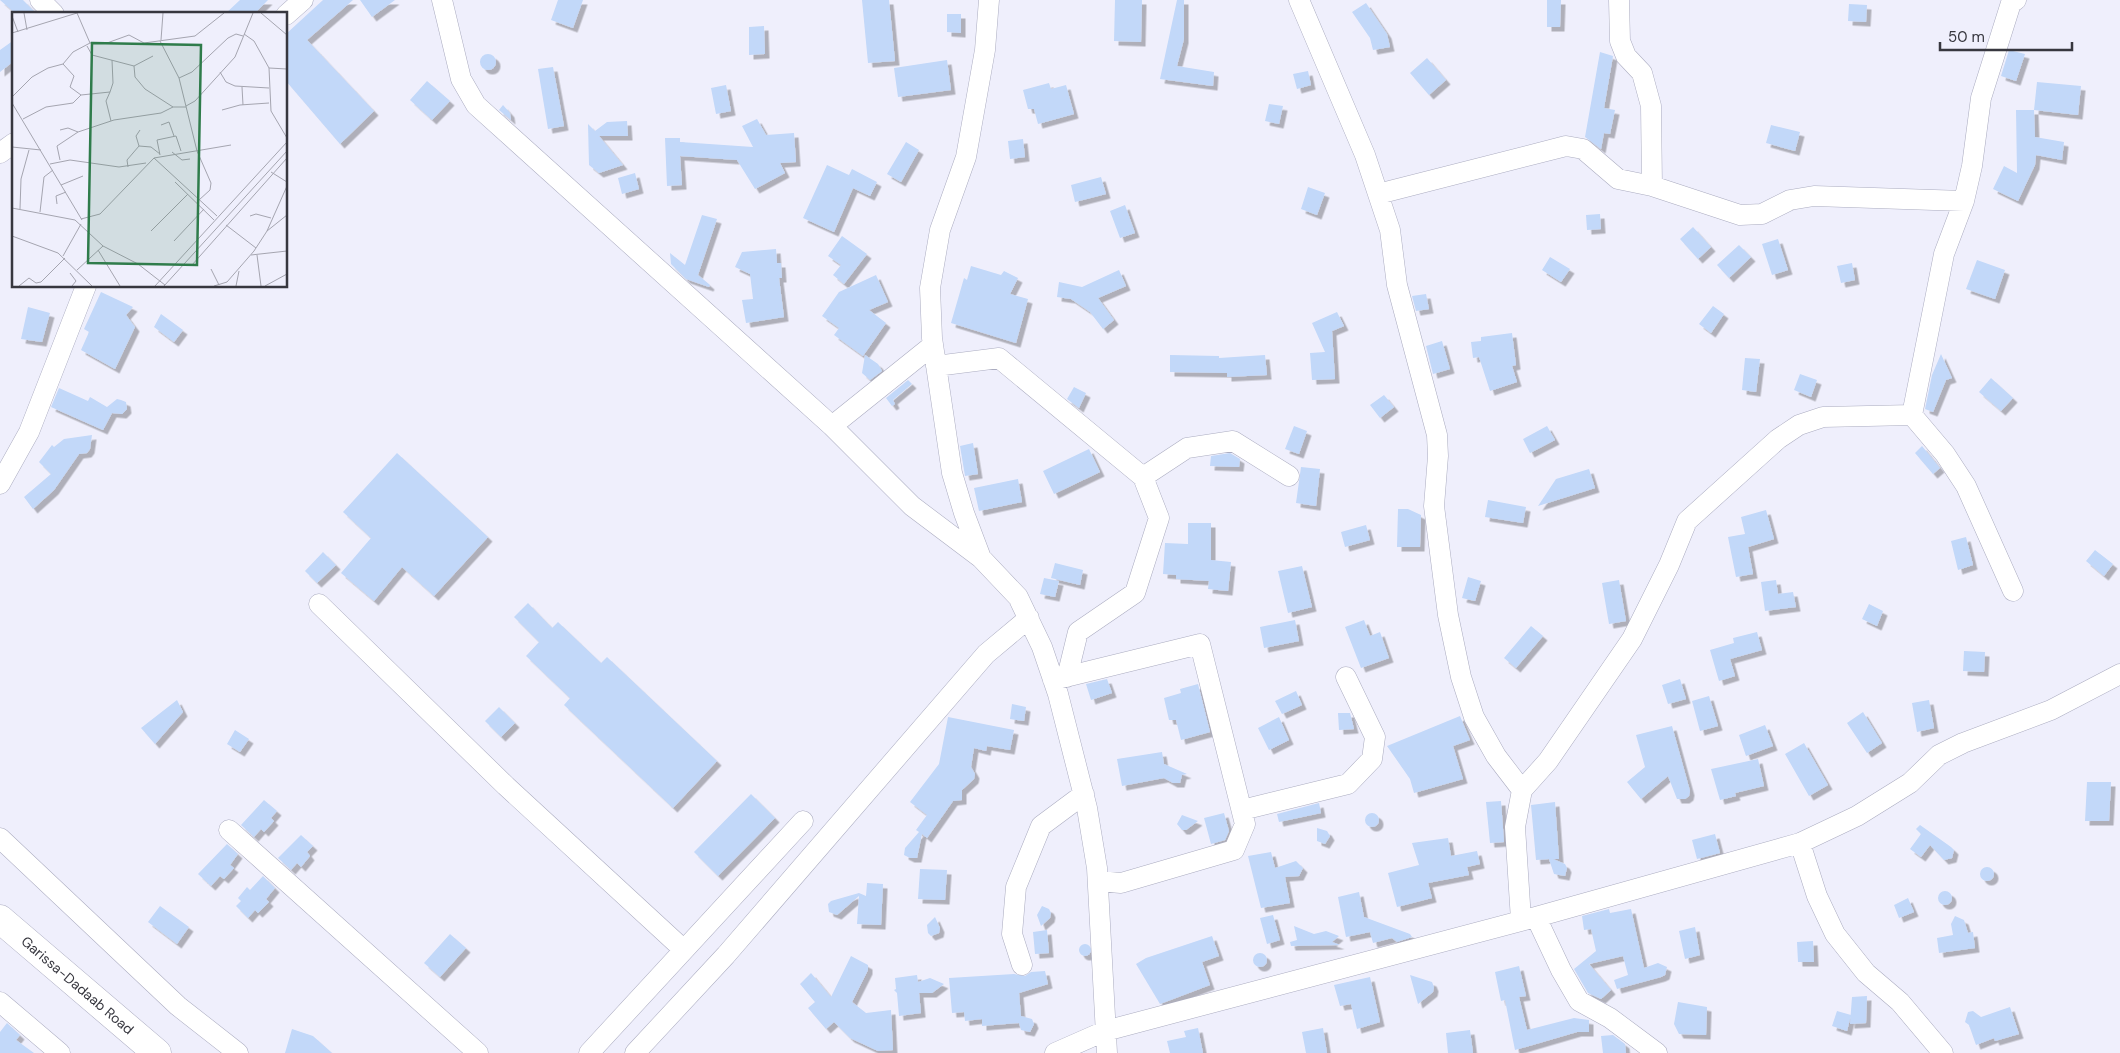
<svg xmlns="http://www.w3.org/2000/svg" width="2120" height="1053" font-family="'DM Sans',sans-serif">
	<style>
		.building { fill: #c2d8f9; filter: url(#shadow) }
		.lines { fill: none; stroke-linecap: round; stroke-linejoin: round }
		.street-casing { stroke: #abacc0; stroke-width: 21 }
		.highway-casing { stroke: #abacc0; stroke-width: 29 }
		.street { stroke: #fff; stroke-width: 20 }
		.highway { stroke: #fff; stroke-width: 28 }
		.labels { text-anchor: middle; stroke-width: 5; stroke-linejoin: round; paint-order: stroke }
		.street-label { font-size: 14px; fill: #37373f; stroke: #efeffc }
		.inset-road { fill: none; stroke: #a5a5b0; stroke-width: 1 }
		.view { fill: #2f7c4b; fill-opacity: 0.15; stroke: #2f7c4b; stroke-width: 2.5 }
		.inset-edge { fill: none; stroke: #37373f; stroke-width: 2.5 }
	</style>
	<defs>
		<filter id="shadow"><feDropShadow dx="4.5" dy="4.5" stdDeviation="0" flood-color="#0004"/></filter>
	</defs>
	<rect width="100%" height="100%" fill="#efeffc"/>
	<!-- building -->
	<path class="building" d="M0,0H23L37,14H16Z
		M240,0H268L254,14H225Z
		M323,0H353L307,40L374,111L340,144L286,81V34Z
		M360,0H395L372,17Z
		M558,0H583L573,28L551,20Z
		M862,0H889L895,61L868,63Z
		M1115,0H1142L1141,42L1114,41Z
		M1177,0H1184V39L1177,66L1214,72L1213,86L1160,79Z
		M1547,0H1561L1560,27H1547Z
		M1366,3L1387,34L1390,47L1373,50L1370,38L1352,12Z
		M1849,4L1867,5L1866,22L1848,21Z
		M947,14H961V33L947,32Z
		M764,26L765,54L749,55V27Z
		M14,40V61L0,72V50Z
		M2009,50L2025,54L2016,81L2001,76Z
		M1600,52L1613,56L1604,108L1615,110L1610,134L1604,133L1601,149L1585,137Z
		M480 62a8 8 0 1 1 16 0a8 8 0 1 1-16 0Z
		M1427,58L1446,80L1429,95L1410,73Z
		M947,60L951,90L898,97L894,68Z
		M553,67L564,126L548,129L538,69Z
		M1308,71L1311,85L1297,89L1293,74Z
		M427,81L450,101L432,120L410,100Z
		M2037,82L2081,86L2078,115L2034,110Z
		M1049,83L1051,89L1066,85L1074,114L1038,124L1034,109H1028L1023,90Z
		M726,85L731,111L716,114L711,88Z
		M1269,104L1283,106L1279,124L1265,121Z
		M503,105L510,113L511,120L499,110Z
		M2016,110H2034L2035,137L2064,142L2062,160L2036,155L2035,165L2018,201L1993,189L2004,166L2017,173Z
		M757,119L766,135L794,133L796,162L780,163L785,173L755,189L737,160L680,156L682,185L667,186L665,138H680V142L753,147L742,126Z
		M627,121L628,136H599L623,165L599,173L589,165L588,124L595,131L607,122Z
		M1771,125L1800,132L1795,151L1766,143Z
		M1023,139L1025,157L1010,159L1008,141Z
		M906,142L919,150L901,182L887,174Z
		M827,165L849,175L852,169L877,182L870,196L853,188L834,232L803,218Z
		M635,173L639,189L622,194L618,178Z
		M1101,177L1106,194L1075,202L1071,185Z
		M1308,187L1325,193L1317,215L1301,209Z
		M1125,205L1135,233L1120,238L1110,211Z
		M1600,214L1601,229L1587,230L1586,215Z
		M702,215L717,219L698,275L710,285L709,287L686,279L671,264L670,253L685,265Z
		M1693,227L1711,247L1698,259L1680,239Z
		M842,236L867,254L844,284L833,275L841,265L828,256Z
		M1778,239L1788,270L1772,275L1762,244Z
		M1739,245L1751,257L1729,278L1717,265Z
		M776,249L777,263H781L782,278H779L784,317L746,323L742,300L753,299L750,274L735,267L742,252Z
		M1550,257L1570,269L1561,282L1542,270Z
		M1977,260L2005,270L1995,299L1966,289Z
		M1852,263L1855,280L1841,283L1837,266Z
		M971,266L1001,275L1004,271L1018,278L1010,294L1028,299L1016,343L951,323L964,278L967,280Z
		M1119,270L1126,286L1098,298L1114,320L1103,329L1090,312L1071,299L1057,297L1059,282L1082,287Z
		M876,275L888,302L869,310L886,323L863,356L834,335L839,328L822,316L839,292Z
		M101,292L133,307L126,315L135,327L115,369L81,350L89,332L84,329Z
		M1426,294L1429,309L1416,311L1412,296Z
		M1713,306L1724,314L1711,333L1699,324Z
		M28,307L50,313L42,342L21,339Z
		M1337,312L1344,326L1332,331L1335,379L1312,380L1310,353L1325,352L1312,323Z
		M161,314L183,330L174,342L154,327Z
		M1512,333L1516,365L1512,366L1517,382L1490,391L1479,357L1473,358L1471,342L1481,341V337Z
		M1442,341L1450,369L1433,374L1426,346Z
		M1941,354L1952,378L1946,380L1933,412L1925,409L1932,375Z
		M865,355L878,364L882,371L870,380L862,373Z
		M1170,355L1219,356V358L1265,355L1267,375L1227,377V373L1170,372Z
		M1745,358L1760,359L1756,392L1742,390Z
		M1800,374L1817,380L1811,397L1794,390Z
		M1991,378L2013,398L2001,411L1979,392Z
		M908,380L912,384L893,400L895,404L892,406L886,398Z
		M1074,387L1086,393L1079,408L1067,399Z
		M59,388L88,401L90,397L107,407L117,399L121,400L126,402L127,409L122,414L112,413L103,430L51,407Z
		M1384,395L1394,407L1380,418L1370,405Z
		M1294,426L1307,431L1299,454L1285,449Z
		M1547,426L1555,440L1530,453L1523,439Z
		M92,435L90,449L87,453L79,454L54,490L33,509L24,497L51,474L39,462L52,445L54,447L64,439Z
		M973,443L978,474L965,476L960,446Z
		M1922,446L1940,468L1933,474L1915,453Z
		M1089,449L1100,472L1054,494L1043,471Z
		M397,453L488,537L434,596L402,567L374,601L341,573L371,538L343,512Z
		M1230,453L1240,459L1239,467L1210,466L1211,456Z
		M1301,467L1320,469L1316,506L1296,503Z
		M1589,469L1595,488L1538,506L1556,479Z
		M1018,479L1022,502L979,511L974,488Z
		M1488,500L1526,507L1523,523L1485,517Z
		M1398,509H1408L1421,515L1420,547H1397Z
		M1766,510L1774,539L1748,547L1753,574L1736,577L1728,537L1745,534L1741,517Z
		M1188,523H1211V560L1231,562L1228,591L1208,589L1209,581L1176,579V575L1163,574L1165,543L1188,544Z
		M1366,525L1370,540L1345,547L1341,532Z
		M1966,537L1973,565L1958,570L1951,541Z
		M2095,550L2113,564L2104,576L2086,561Z
		M323,552L336,565L317,583L305,571Z
		M1055,563L1083,570L1080,585L1051,578Z
		M1302,566L1312,607L1288,613L1278,571Z
		M1468,577L1481,581L1475,601L1462,598Z
		M1044,578L1059,581L1055,597L1040,594Z
		M1619,580L1626,621L1609,624L1602,583Z
		M1776,580L1778,594L1793,592L1796,607L1765,611L1761,582Z
		M528,603L552,628L558,622L601,663L607,657L717,761L673,808L564,705L570,698L526,656L539,642L514,617Z
		M1869,604L1883,611L1877,626L1862,619Z
		M1295,620L1299,641L1264,648L1260,627Z
		M1364,620L1370,636L1380,632L1389,658L1361,668L1345,627Z
		M1531,626L1543,636L1516,668L1504,658Z
		M1757,632L1762,650L1730,659L1735,676L1719,681L1710,650L1734,643L1733,638Z
		M1964,651L1985,652L1984,672L1963,671Z
		M1107,679L1112,693L1091,700L1086,684Z
		M1680,679L1686,699L1668,704L1662,685Z
		M1198,684L1210,732L1181,740L1176,720H1169L1164,698L1181,693L1180,689Z
		M1296,691L1302,705L1282,714L1275,701Z
		M1709,696L1718,726L1700,731L1692,701Z
		M177,700L183,712L155,744L141,728Z
		M1929,700L1934,728L1917,732L1912,703Z
		M1012,704L1026,707L1024,721L1010,719Z
		M499,707L515,723L501,737L485,721Z
		M1863,712L1882,743L1867,753L1847,723Z
		M1338,713H1350L1354,729L1339,730Z
		M1460,716L1470,740L1453,746L1463,779L1414,793L1410,779L1387,746Z
		M948,717L1014,730L1010,750L987,746L986,751L974,748L971,767L975,774L974,779L962,790V800L953,801L927,838L922,834L917,858H910L904,855L905,848L919,832L916,830L927,815L910,802L939,764Z
		M1279,717L1289,740L1269,750L1258,728Z
		M1765,725L1773,746L1746,756L1739,735Z
		M1672,726L1690,791L1689,796L1685,799H1677L1668,776L1641,799L1627,782L1645,767L1636,735Z
		M235,730L249,739L240,752L227,744Z
		M1804,743L1828,785L1809,796L1785,754Z
		M1162,752L1164,764L1187,774L1182,775L1180,783H1173L1164,778L1122,786L1117,759Z
		M1758,759L1764,786L1735,793L1736,796L1720,800L1711,769Z
		M2087,782H2111L2109,821H2085Z
		M751,794L775,818L718,876L694,852Z
		M264,800L277,811L271,818L274,821L264,832L261,829L254,837L241,825Z
		M1501,801L1504,842L1490,843L1486,802Z
		M1555,802L1559,859H1553L1565,864L1567,868L1565,876L1554,874L1549,859L1536,860L1531,805Z
		M1319,803L1321,813L1279,822L1277,814Z
		M1365 820a7 7 0 1 1 14 0a7 7 0 1 1-14 0Z
		M1224,813L1229,831L1225,840L1211,844L1204,818Z
		M1182,815L1198,821L1186,830H1182L1177,824Z
		M1920,825L1951,847L1954,850L1952,858L1944,860L1930,845L1921,857L1910,849L1921,834L1916,829Z
		M1317,828L1327,831L1330,836L1325,844L1317,841Z
		M1715,834L1720,853L1697,859L1692,840Z
		M301,835L313,846L307,852L310,856L301,867L297,863L291,870L278,858Z
		M1448,838L1451,856L1477,851L1480,864L1467,867L1469,875L1428,883L1432,898L1397,907L1388,873L1419,865L1412,843Z
		M227,844L238,854L230,865L234,868L224,879L220,876L211,886L198,874Z
		M1271,852L1275,868L1296,861L1303,868L1299,876L1285,877L1290,903L1261,908L1248,856Z
		M1980 874a7 7 0 1 1 14 0a7 7 0 1 1-14 0Z
		M920,869L947,870L945,900L918,899Z
		M263,876L275,888L266,899L269,902L258,913L255,910L248,918L236,906L241,901L238,898L247,887L250,890Z
		M867,883L883,884L881,925L857,924L859,896L837,915L829,912L828,904L831,901L859,893L866,896Z
		M1938 898a7 7 0 1 1 14 0a7 7 0 1 1-14 0Z
		M1359,892L1364,917L1410,934L1412,937L1397,942L1392,938L1373,943L1370,932L1346,937L1338,897Z
		M1908,898L1914,912L1899,918L1894,905Z
		M160,906L189,927L177,944L148,922Z
		M1042,906L1049,909L1051,913L1050,918L1041,926L1037,915Z
		M1609,909L1610,913L1631,909L1644,968L1658,963L1667,967L1665,975L1661,977L1617,989L1614,980L1628,975L1623,956L1589,964L1611,990L1601,999L1588,993L1574,969L1596,951L1591,929L1584,930L1582,916Z
		M1273,915L1280,940L1267,944L1260,918Z
		M1955,916L1964,920L1968,933L1973,932L1975,948L1939,953L1937,938L1953,935L1951,924Z
		M935,917L940,928L939,933L931,936L928,933L927,925Z
		M1294,926L1314,934L1326,931L1339,936L1332,942L1340,945L1291,946L1290,942L1297,940Z
		M1695,927L1700,955L1685,959L1679,931Z
		M1047,930L1049,953L1035,954L1033,932Z
		M450,934L466,948L440,977L424,963Z
		M1212,936L1219,956L1202,962L1210,985L1160,1004L1136,964L1146,958Z
		M1813,941L1814,962H1798L1797,942Z
		M1079 950a6 6 0 1 1 12 0a6 6 0 1 1-12 0Z
		M1253 960a7 7 0 1 1 14 0a7 7 0 1 1-14 0Z
		M851,956L868,965V970L852,1002L866,1013L891,1010L893,1050L878,1051L850,1038L834,1022L826,1029L808,1008L815,1002L800,984L811,973L831,997Z
		M1519,966L1526,996L1519,997L1527,1030L1574,1018L1589,1020V1032H1577L1515,1050L1505,1000L1501,1001L1495,972Z
		M1045,971L1048,984L1019,993L1021,1016L1032,1019L1034,1024L1030,1032L1021,1030L1019,1023L982,1026V1019L965,1021L964,1012L952,1013L949,978L1014,974L1025,976L1031,972Z
		M917,975L918,982L930,978L944,984L932,993H919L921,1013L899,1016L897,993L894,990L896,989L895,978Z
		M1410,975L1432,982L1434,987L1433,992L1418,1004Z
		M1370,977L1380,1022L1357,1029L1351,1004L1340,1006L1334,985Z
		M1867,996L1866,1023L1850,1024L1852,997Z
		M1678,1002L1707,1007L1706,1035L1679,1034L1674,1024Z
		M2010,1007L2019,1034L1995,1041L1994,1038L1976,1045L1969,1025L1965,1022L1968,1012L1973,1011L1981,1017Z
		M1837,1011L1851,1015L1847,1031L1832,1026Z
		M7,1023L20,1035L16,1040L34,1053H0V1032Z
		M1198,1028L1203,1053H1170L1167,1041L1186,1037L1184,1031Z
		M1323,1028L1327,1053H1306L1302,1032Z
		M292,1029L313,1036L332,1053H285Z
		M1470,1030L1473,1053H1448L1446,1033Z
		M1613,1035L1625,1044L1626,1053H1603L1601,1036Z"/>
	<g class="lines">
		<defs>
			<path id="street" d="M40,0L54,14
				M442,0L461,79L476,105L832,426L912,506L981,558L1018,597L1042,647L1058,694L1087,808L1097,868L1107,1053
				M1299,0L1365,155L1390,230L1397,285L1437,435L1438,456L1434,506L1448,615L1461,677L1474,717L1496,756L1522,790L1515,827L1521,920
				M1619,0L1620,41L1626,56L1642,73L1651,106L1652,186L1740,215L1762,214L1790,200L1814,196L1964,201
				M286,15L303,0
				M0,153L14,143
				M1378,194L1566,146L1583,149L1618,179L1652,186
				M936,366L999,358L1143,477L1159,518L1135,593L1078,632L1067,677
				M1912,415L1944,254L1964,201L1972,166L1981,98L2011,3L2016,0
				M1912,415L1945,454L1966,486L2013,591
				M832,426L933,345
				M1143,477L1187,448L1233,441L1289,476
				M0,484L29,432L86,286
				M981,558L964,513L952,473L932,338L930,288L940,230L966,157L985,50L989,0
				M319,604L506,786L684,950
				M1053,680L1200,644L1245,824L1234,850L1121,883L1098,881
				M1522,790L1548,761L1632,639L1669,565L1687,521L1778,439L1799,425L1823,417L1912,415
				M1242,810L1348,784L1372,759L1375,737L1346,677
				M229,830L478,1053
				M0,838L178,1006L238,1053
				M1800,843L1817,896L1835,934L1866,973L1900,1002L1943,1053
				M1536,917L1561,970L1579,1001L1610,1018L1657,1053
				M1022,965L1012,934L1016,887L1041,826L1084,794
				M0,1002L60,1053
				M589,1053L803,821
				M635,1053L726,955L986,654L1029,618
				M1055,1053L1105,1031L1536,917L1800,843L1857,816L1910,783L1939,755L1963,743L2051,710L2120,674"/>
			<g id="highway">
				<path id="s1" d="M0,919L157,1053"/>
			</g>
		</defs>
		<!-- street casing -->
		<use href="#street" class="street-casing"/>
		<!-- highway casing -->
		<use href="#highway" class="highway-casing"/>
		<!-- street -->
		<use href="#street" class="street"/>
		<!-- highway -->
		<use href="#highway" class="highway"/>
	</g>
	<g class="labels">
		<!-- street labels -->
		<g class="street-label">
			<text dy="5" stroke="none"><textPath href="#s1" startOffset="102">Garissa-Dadaab Road</textPath></text>
		</g>
	</g>
	<!-- overview -->
	<g transform="translate(12 12)">
		<rect width="275" height="275" fill="#efeffc"/>
		<path class="inset-road" d="M12,1L15,18M65,1L78,31M249,1L275,23M0,4L6,20M0,21L65,1M232,22L242,29L257,56L259,99L275,126M149,28L151,1M148,29L167,66L185,139L199,171L198,178L187,188M75,34L80,43L122,54L141,44M51,52L62,64L58,75L69,83M122,54L123,65L133,77L161,95M257,56L275,57M208,60L214,70L223,74L257,76M167,66L180,60L216,26L224,22L231,24M230,75L231,93M98,80L94,89L99,109M0,85L20,65L36,56L51,52L61,40L78,31H95L117,23L132,31L183,24L212,1M0,91L70,208M174,94L183,89L223,45L241,1M210,98L228,93L257,91M11,107L34,95L61,91L69,83L98,80L101,71L100,48M149,113L157,110L162,124M48,118L56,116L66,120M127,134L124,124L128,118M0,135L29,138M160,140L170,148L178,147M148,143L145,128L164,124L169,139M142,146L205,204M48,148L45,134L66,120L102,108L149,101L161,95H174M38,152L58,148L107,155L134,151M116,155L115,148L127,134L139,135L148,142M259,160L275,170M163,170L202,208M49,173L71,164M45,192L44,184L54,180M0,196L63,208L91,234L126,252L153,273M8,197L9,167L17,138M28,200L32,165L41,158M238,204L244,202L259,206M69,207L88,202L142,146L219,133M214,213L244,236M139,219L176,182M255,219L275,203M0,224L46,241L80,274M162,229L192,197M86,238L108,274M239,243L275,239M245,243L249,274M51,244L69,212M180,253L275,146M199,257L207,273M65,258L91,234M58,261L64,269L60,274M7,274L17,266L24,271L29,270L53,246M143,274L275,130M152,274L275,139M202,274L215,270L242,239L255,219L275,174M224,274L227,259M253,274L275,262"/>
		<path class="view" d="M80,31L189,33L185,253L76,251Z"/>
		<rect width="275" height="275" class="inset-edge"/>
	</g>
	<!-- scale -->
	<path d="M1940 42v8h132v-8" fill="none" stroke="#37373f" stroke-width="2.5"/>
	<text x="1948" y="42" font-size="15" fill="#37373f" stroke="#efeffc" stroke-width="4" paint-order="stroke">50 m</text>
</svg>
